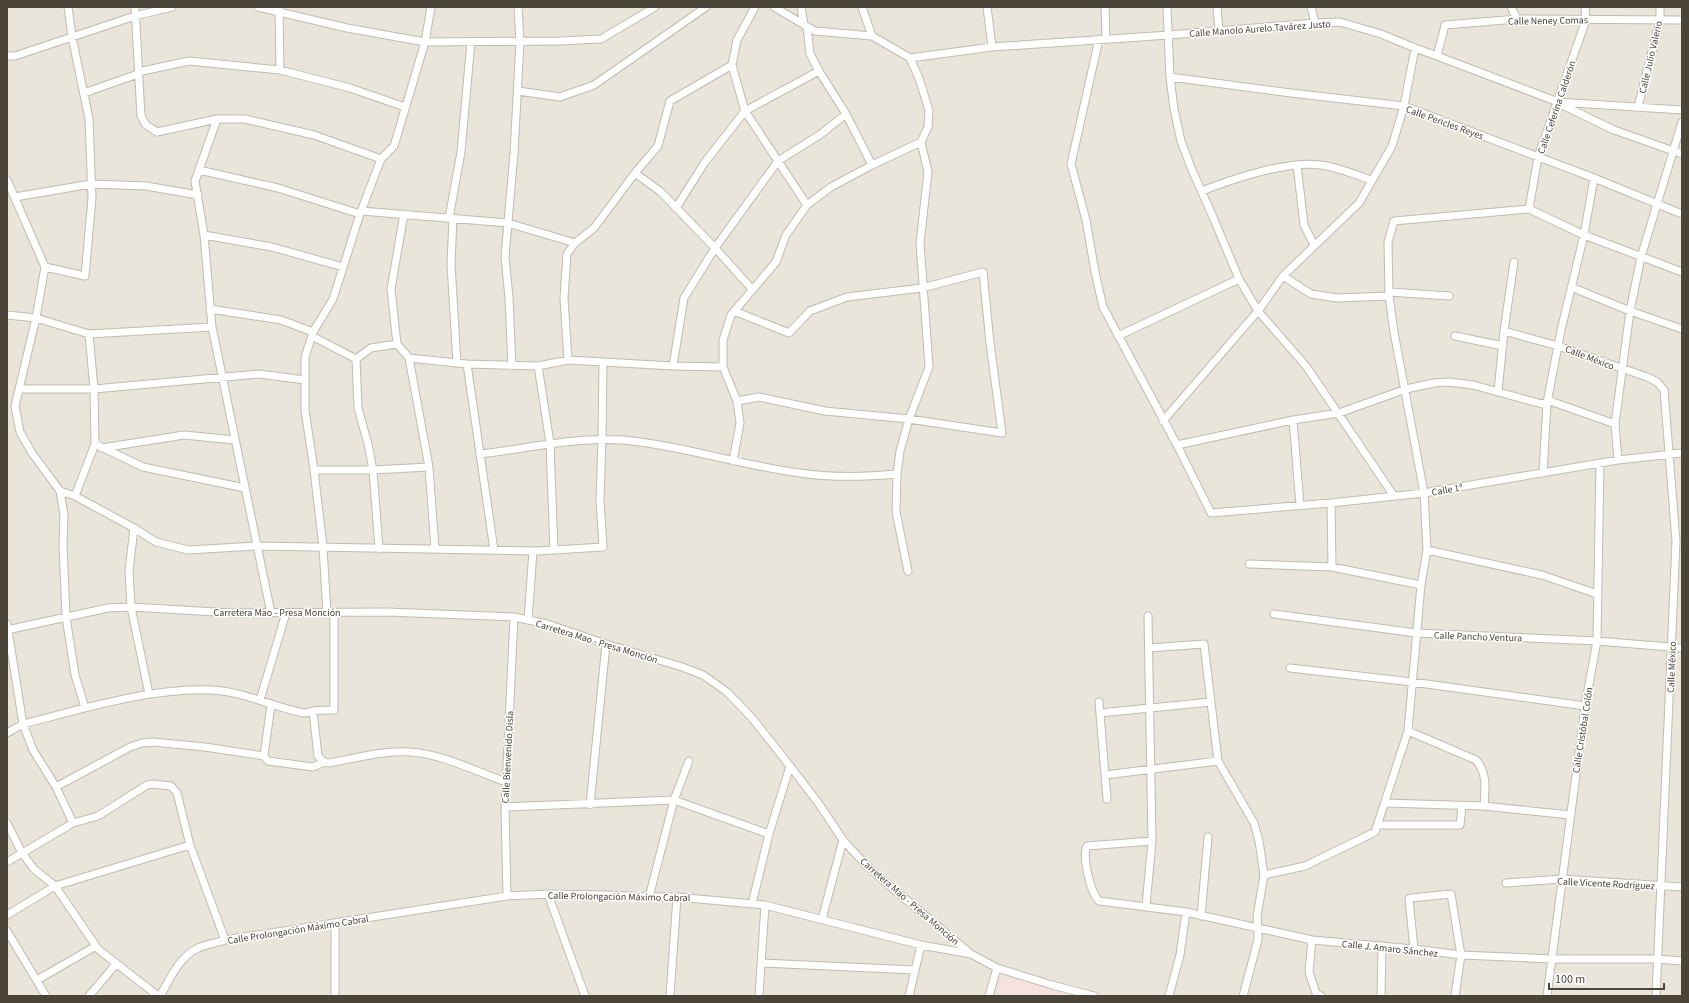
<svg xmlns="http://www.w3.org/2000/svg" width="1689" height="1003" font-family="'Source Sans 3',sans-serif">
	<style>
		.residential { fill: #eae5da }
		.medical { fill: #f6e3e0 }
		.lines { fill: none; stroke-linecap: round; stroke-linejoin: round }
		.street-casing { stroke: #c2bbae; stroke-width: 9 }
		.street { stroke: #fff; stroke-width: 7 }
		.labels { text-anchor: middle; stroke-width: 3; stroke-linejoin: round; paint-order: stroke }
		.street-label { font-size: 10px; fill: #4b4439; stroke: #fff }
	</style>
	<rect width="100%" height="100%" fill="#f6f3ec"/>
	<!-- residential -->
	<path class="residential" d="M7,7H1682V996H7Z"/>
	<!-- medical -->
	<path class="medical" d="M1003,976L1079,996H997Z"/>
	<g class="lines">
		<defs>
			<path id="street" d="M135,7L141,116L146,125L157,132L217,119H245L314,135L381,159
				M258,7L347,28L425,42L560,41L601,39L655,7
				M279,7L280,70
				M755,7L737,40L732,65L745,111L807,205
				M801,7L804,25
				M862,7L872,36
				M987,7L992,47
				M1105,7L1106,38
				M1167,7L1170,77L1174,109L1181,141L1192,170L1213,217L1239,279L1258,311L1306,366L1394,496
				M1217,7L1219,31
				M1311,7L1315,23
				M1511,7L1517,19
				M807,27L810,54L819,71L846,114L872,165
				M1099,39L1071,164L1086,220L1095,272L1103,307L1177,445L1211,513L1331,503L1424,493L1618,460L1682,453
				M7,56H15L135,16L172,7
				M1437,56L1445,25L1517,19L1682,20
				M910,58L992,47L1169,35L1315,23L1340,22L1381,34L1415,48L1437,56L1558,102L1682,110
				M138,72L189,61L280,70L350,88L405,107
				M1170,77L1291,93L1404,106L1594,178L1682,214
				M518,91L560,97L594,85L706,7
				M84,93L138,74
				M1560,104L1614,130L1682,154
				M1638,107L1660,19V7
				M217,119L195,181L204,235L212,327L271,613
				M1297,165L1304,225L1314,245
				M199,170L278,188L360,214
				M635,173L661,192L715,248L752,289
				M7,180L45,267L36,318L15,406L20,432L32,453L60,491L64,515L63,546L66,617L75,675L85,708
				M1202,191C1232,179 1289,160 1321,165C1338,167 1355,175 1372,180
				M15,197L91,184L146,186L198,195
				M676,208L705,162L745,111L819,71
				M1529,209L1538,157L1586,20L1585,7
				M361,211L508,223L575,243
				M404,214L391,289L397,344L409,358L429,467L435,549
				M449,218L461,152L471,42
				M453,218L451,264L457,363
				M204,235L272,247L343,267
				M45,267L85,276L92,198L89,119L72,37L68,7
				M1283,276L1311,294L1337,298L1389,296
				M1571,287L1630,311L1682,329
				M1389,292L1449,296
				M210,309L281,320L313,332
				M734,311L789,333L810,311L847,297L922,288L983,272L990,343L1002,433L909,419L825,411L759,397L737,401
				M7,315L36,318L89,334L212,327
				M1504,331L1558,346L1647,377L1657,382L1664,390L1676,541L1656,996
				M312,336L356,359L358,408L368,444L373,470L379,549
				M1118,336L1239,279
				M1455,336L1503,346
				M409,358L467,364L538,366L568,360L673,366L723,367
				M356,359L371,348L397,344
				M568,360L564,298L567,254L575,243L594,228L635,173L658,146L670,101L732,65
				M467,364L494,550
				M512,366L509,298L505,257L514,153L520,42L518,7
				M538,366L550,443L554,550
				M673,366L684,298L715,248L778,161L821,134L846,114
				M20,389H94L259,374L305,380
				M1498,391L1504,331L1514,262
				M1293,420L1300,505
				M1163,421L1258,311L1283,276L1359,203L1392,146L1404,106L1415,48
				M95,444L143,467L245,488
				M1177,445L1293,420L1339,413L1406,389L1434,383L1449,382L1473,385L1542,404L1550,401L1615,424
				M102,448L184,435L235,440
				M480,454C533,448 586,434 640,442C693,449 746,466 800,473C832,478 864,477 897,474
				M1618,460L1615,424L1630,311L1641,257L1682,122
				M733,461L740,423L737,401L723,367V340L731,315L776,262L786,235L807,205L831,187L872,165L921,142L928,127L929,111L920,81L910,58L872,36L815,31L774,7
				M314,470H373L429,467
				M1543,473L1547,403L1561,330L1584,235L1594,178
				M60,491L75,496L134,528L156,542L188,550L258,546L538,551L603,547L600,500L602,439L603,362
				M75,496L95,444L94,389L89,334
				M1331,503L1332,567
				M134,528L129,571L131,607L149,694
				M1427,550L1542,575L1597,594
				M1249,564L1332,567L1421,585
				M908,571L896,512L897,474L900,451L909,419L929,367L920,243L928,172L921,142
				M327,613L323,547L314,470L305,410V357L313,332L333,299L360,214L381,159L394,146L425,42L431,7
				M1274,614L1416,633L1597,641L1682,648
				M528,620L533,551
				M7,624L23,724L33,750L56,787L73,823
				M7,630L108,608L131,607L233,613L387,612L514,617L547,624L606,644L682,667L703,675L727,692L752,718L790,766L819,804L843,840L865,864L898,893L971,954
				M1149,648L1204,644L1218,761
				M1290,668L1412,682L1585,706
				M260,700L286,613
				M1099,702L1107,799
				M271,705L264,756L268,761L313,767L324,762
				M313,711L318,756L324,762L328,763C354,759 383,750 410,752C439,753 478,772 506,782
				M1100,713L1211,702
				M1408,731L1476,760C1488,774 1485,790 1484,806
				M7,733L23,724C82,709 149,688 210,690C244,691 272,707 304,713C308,713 309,712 313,711C320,710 327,710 334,710V612
				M1105,775L1218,761L1254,823L1259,841L1264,875L1257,916L1258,928V940L1243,996
				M56,787L130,747L142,743L153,742L205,747L264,756
				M1385,803L1484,806L1570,815
				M590,805L606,644
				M505,807L674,800L769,834
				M7,823L22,853L34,869L55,886L98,949L158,996
				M1378,825H1460L1462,806
				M1152,841L1087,846C1082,856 1090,892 1099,901L1186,912L1312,940L1414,949L1461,955L1553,959H1657L1682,961
				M7,862L73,823L98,816L147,785L152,784L171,786L177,793L190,845L225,940
				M1264,875L1305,866L1375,832L1408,731L1421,585L1427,550L1424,493L1394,332L1389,296L1388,242L1394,221L1529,209L1584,235L1682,272
				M1506,883L1562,879L1682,887
				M548,894L585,996
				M507,896L505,807L514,617
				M649,897L674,800L689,761
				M752,904L769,834L790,766
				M1146,906L1152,841L1148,616
				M7,915L55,886L190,845
				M1201,916L1208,837
				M822,919L843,840
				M7,931L46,996
				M1312,940L1309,972L1316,993L1321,996
				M1414,949L1409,899L1411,898L1451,894L1461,955L1455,996
				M761,963L915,970
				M37,980L96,946
				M89,996L116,964
				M160,996C170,979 179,957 198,948C206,944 217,943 225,940L507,896L548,894L609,895L649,897H677L765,905L921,945L971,954L997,968L1052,985L1094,996
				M335,996V924
				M670,996L677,897
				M759,996L765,905
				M909,996L921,945
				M989,996L997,968
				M1169,996L1180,955L1186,912
				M1381,996L1382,946
				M1547,996L1585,706L1597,641L1600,463"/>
		</defs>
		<!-- street casing -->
		<use href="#street" class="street-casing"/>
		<!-- street -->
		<use href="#street" class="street"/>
	</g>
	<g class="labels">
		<!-- street labels -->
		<g class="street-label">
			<text transform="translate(1548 20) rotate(-1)" y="4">Calle Neney Comas</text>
			<text transform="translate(1260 28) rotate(-4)" y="4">Calle Manolo Aurelo Tavárez Justo</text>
			<text transform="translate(1650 57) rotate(-77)" y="4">Calle Julio Valerio</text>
			<text transform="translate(1556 107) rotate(-71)" y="4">Calle Ceferina Calderón</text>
			<text transform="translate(1445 122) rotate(20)" y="4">Calle Pericles Reyes</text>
			<text transform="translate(1590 357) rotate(21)" y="4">Calle México</text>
			<text transform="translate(1447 489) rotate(-10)" y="4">Calle 1ª</text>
			<text x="277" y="616">Carretera Mao - Presa Monción</text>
			<text transform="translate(1478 636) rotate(2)" y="4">Calle Pancho Ventura</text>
			<text transform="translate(597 641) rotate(17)" y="4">Carretera Mao - Presa Monción</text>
			<text transform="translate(1671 667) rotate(-88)" y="4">Calle México</text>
			<text transform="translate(1582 730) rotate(-81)" y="4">Calle Cristóbal Colón</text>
			<text transform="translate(507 757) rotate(-87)" y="4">Calle Bienvenido Disla</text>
			<text transform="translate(1606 883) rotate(3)" y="4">Calle Vicente Rodríguez</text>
			<text transform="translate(619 896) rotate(1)" y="4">Calle Prolongación Máximo Cabral</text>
			<text transform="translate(910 901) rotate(41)" y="4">Carretera Mao - Presa Monción</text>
			<text transform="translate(298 929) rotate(-9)" y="4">Calle Prolongación Máximo Cabral</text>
			<text transform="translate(1390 948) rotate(6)" y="4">Calle J. Amaro Sánchez</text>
		</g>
	</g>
	<!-- border -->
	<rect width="1689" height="1003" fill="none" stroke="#4b4439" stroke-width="16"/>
	<!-- scale -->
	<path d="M1549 983v6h115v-6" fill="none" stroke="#4b4439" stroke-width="2"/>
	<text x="1555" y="983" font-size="12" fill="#4b4439" stroke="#ffffff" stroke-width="3" paint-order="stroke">100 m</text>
</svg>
